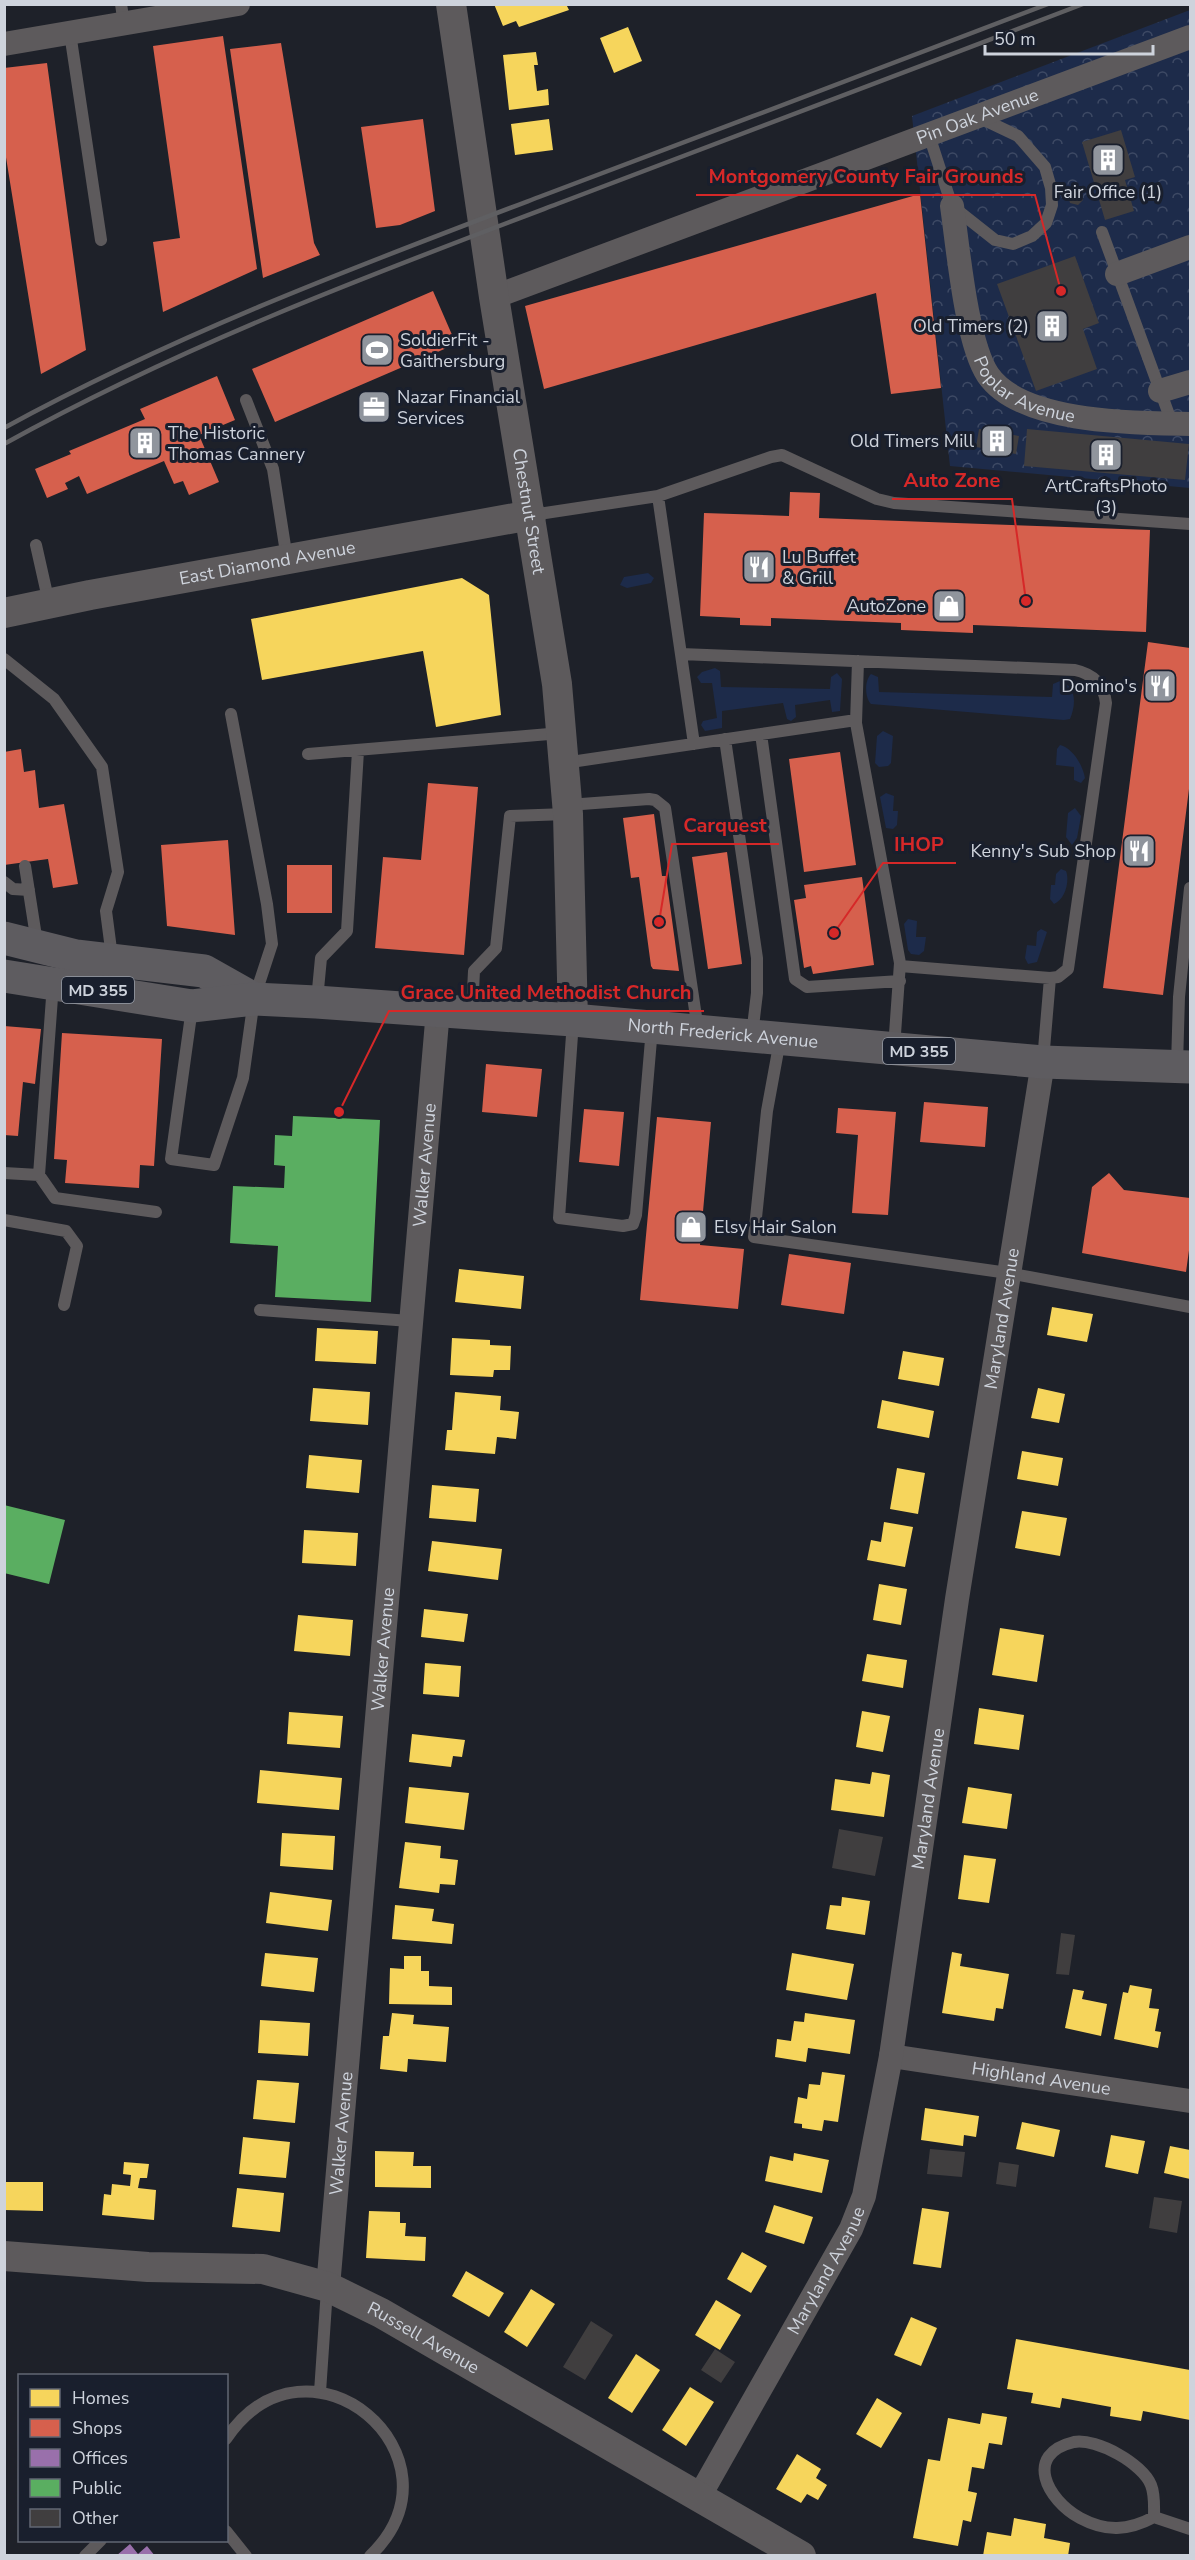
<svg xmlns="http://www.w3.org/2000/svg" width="1195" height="2560" font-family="'Nunito Sans',sans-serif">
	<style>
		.green { fill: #1d2b4a }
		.park { fill: url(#park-crowns) }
		.homes { fill: #f6d55c }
		.shops { fill: #d6604d }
		.offices { fill: #9970ab }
		.public { fill: #5aae61 }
		.building { fill: #403e3f }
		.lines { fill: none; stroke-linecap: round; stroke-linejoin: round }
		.service { stroke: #5d5a5c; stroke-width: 12 }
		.minor { stroke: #5d5a5c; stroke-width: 24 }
		.tertiary { stroke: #5d5a5c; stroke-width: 30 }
		.primary { stroke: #5e5c60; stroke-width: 33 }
		.rail { stroke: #5f5f62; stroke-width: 4.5 }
		.labels { text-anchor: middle; stroke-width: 6; stroke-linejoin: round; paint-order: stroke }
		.shield { fill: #191f2d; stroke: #989da8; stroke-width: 1.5 }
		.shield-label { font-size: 16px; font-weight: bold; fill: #ced3dc }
		.street-label { font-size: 18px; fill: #ced3dc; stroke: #191f2d }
		.poi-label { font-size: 18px; fill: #ced3dc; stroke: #191f2d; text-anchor: end }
		.leader { fill: none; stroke: #d62828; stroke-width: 2 }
		.callout-dot { fill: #d62828; stroke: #191f2d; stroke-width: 2 }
		.callout-label { font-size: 20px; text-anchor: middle; font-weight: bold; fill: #d62828; stroke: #191f2d; stroke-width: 6; stroke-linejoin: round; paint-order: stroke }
	</style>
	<defs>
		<pattern id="park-crowns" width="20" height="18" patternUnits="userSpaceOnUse" patternTransform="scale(1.5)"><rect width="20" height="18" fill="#1d2b4a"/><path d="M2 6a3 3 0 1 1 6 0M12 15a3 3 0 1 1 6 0" fill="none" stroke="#3d4964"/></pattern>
	</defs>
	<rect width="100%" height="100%" fill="#1e2129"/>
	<!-- green -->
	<path class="green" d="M648,573L654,578L651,583L627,588L620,585L624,577Z
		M715,668L720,671L721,687L830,689L831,677L837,673L842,679L840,711L832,712L830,700L795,705L796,717L791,721L787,719L783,703L722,711V728L705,731L701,725L703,721L717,718L712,683H701L697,677L702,672Z
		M871,674L878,677L879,692L1052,697L1053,684L1060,681C1077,686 1076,705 1070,719L1064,720L871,704C865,698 864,681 871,674Z
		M883,731L893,736L891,763L888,766L879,767L875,763L877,736Z
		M1060,745C1073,748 1083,766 1085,778L1081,783L1074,780V767L1056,765L1057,749Z
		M886,793L894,796L893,811H898L897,825L893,829L886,828L880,797Z
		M1075,808L1081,816L1077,838L1072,845L1066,837L1068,813Z
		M1061,869L1066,871C1070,881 1065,900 1054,904L1050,899L1051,885H1055L1056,874Z
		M908,919L917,921L916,937H926L924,951L919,955L911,954L908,950L904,924Z
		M1041,929L1047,932L1037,962L1028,964L1025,958L1027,945L1036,946L1037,932Z"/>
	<!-- park -->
	<path class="park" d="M1190,10V488L950,466L912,116Z"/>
	<!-- homes -->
	<path class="homes" d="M494,4H566L569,10L519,27L516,21L503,26Z
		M628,27L642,61L614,73L600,38Z
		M536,52L538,65H534L537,91L548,89L549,105L509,110L503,55Z
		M549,119L553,150L515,155L511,124Z
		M462,578L489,595L501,715L436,727L423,651L262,680L251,619Z
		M459,1269L524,1276L521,1309L455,1302Z
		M1052,1307L1093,1314L1087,1342L1047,1335Z
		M317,1328L378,1331L376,1364L315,1361Z
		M452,1338L490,1340V1345L511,1346L510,1370H494L493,1377L450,1375Z
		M903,1351L944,1358L939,1386L898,1379Z
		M313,1388L370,1392L368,1425L310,1421Z
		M1038,1388L1065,1394L1059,1423L1031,1418Z
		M455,1392L501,1396L500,1410L519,1412L516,1439L497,1437L495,1454L445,1450L447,1430H452Z
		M882,1400L934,1411L929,1438L877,1428Z
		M1022,1451L1063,1458L1058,1486L1017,1479Z
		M309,1455L362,1460L359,1493L306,1488Z
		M897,1468L925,1473L918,1514L890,1509Z
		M432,1485L479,1489L476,1522L429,1518Z
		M1022,1511L1067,1518L1060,1556L1015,1548Z
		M884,1522L913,1527L905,1567L867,1560L871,1540L881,1542Z
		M304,1530L358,1533L356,1566L302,1563Z
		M432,1541L502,1549L498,1580L428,1571Z
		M879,1584L907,1589L901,1625L873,1620Z
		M424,1609L468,1614L464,1642L421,1637Z
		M298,1615L353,1620L350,1656L294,1651Z
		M1000,1628L1044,1635L1037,1682L992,1675Z
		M867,1654L907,1660L903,1688L862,1681Z
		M425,1663L461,1666L459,1697L423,1694Z
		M979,1708L1024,1715L1019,1750L974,1744Z
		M862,1711L890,1716L883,1752L856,1747Z
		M289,1712L343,1716L340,1748L287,1744Z
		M412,1734L465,1740L462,1757L453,1756L451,1767L409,1762Z
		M260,1770L342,1778L339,1810L257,1803Z
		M872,1772L890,1775L884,1817L831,1810L835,1779L870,1784Z
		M409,1787L469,1793L464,1830L405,1823Z
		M968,1787L1012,1794L1007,1829L962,1823Z
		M282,1833L335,1836L333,1870L280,1866Z
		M405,1842L441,1846L440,1858L458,1860L455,1885L440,1884L439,1893L399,1888Z
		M964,1855L996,1859L989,1903L958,1899Z
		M270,1892L332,1900L328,1931L266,1923Z
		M842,1897L870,1901L865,1935L826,1929L830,1905L841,1906Z
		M395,1905L434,1909L432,1921L454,1924L452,1944L392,1939Z
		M952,1952L962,1954L960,1966L1009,1974L1003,2009L996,2008L994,2021L942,2013Z
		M265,1953L318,1958L314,1992L261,1986Z
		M792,1953L854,1964L847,2000L786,1990Z
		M404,1956H421V1971H429V1986L452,1987V2005L389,2004L390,1968L404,1969Z
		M1130,1985L1152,1989L1149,2008L1159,2009L1155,2031L1161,2032L1158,2048L1114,2039L1123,1992L1128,1993Z
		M1073,1989L1084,1991L1082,1999L1107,2004L1101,2036L1065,2028Z
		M392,2013L414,2015L413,2024L449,2027L446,2062L408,2059L407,2072L380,2069L383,2036H389Z
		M805,2013L855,2020L850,2054L808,2048L806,2062L775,2057L777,2039L791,2041L794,2021L804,2022Z
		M260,2020L310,2023L308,2056L258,2053Z
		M822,2072L845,2075L838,2122L824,2120L822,2131L802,2128V2124L794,2123L798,2097L807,2099L809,2084L820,2085Z
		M257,2080L299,2083L295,2123L253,2119Z
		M925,2108L979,2116L976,2137L964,2135L963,2146L921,2140Z
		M1022,2122L1060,2130L1054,2157L1016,2149Z
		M1111,2135L1145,2141L1138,2174L1105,2167Z
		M243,2137L290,2142L286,2178L239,2174Z
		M1170,2146L1190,2150V2179L1164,2173Z
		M375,2151L414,2152L413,2166H431V2188L375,2187Z
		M794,2153L829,2160L822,2193L765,2181L770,2156L793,2161Z
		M124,2162L149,2164L147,2178H140L138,2188L156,2190L154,2220L102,2215L104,2194L111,2195L112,2184L130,2186L131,2175L123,2174Z
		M4,2182H43V2211L4,2210Z
		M237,2188L284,2193L280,2232L232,2227Z
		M774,2205L813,2217L804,2244L765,2232Z
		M922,2208L949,2212L941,2268L913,2264Z
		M369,2211L400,2212V2223H406L405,2236L426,2237L425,2261L366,2258Z
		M742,2252L767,2266L751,2293L727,2279Z
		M466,2271L504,2293L489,2317L452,2296Z
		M531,2289L555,2304L527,2347L504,2332Z
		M716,2300L741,2315L720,2350L695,2335Z
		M911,2317L937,2328L921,2366L894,2355Z
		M1016,2339L1190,2370V2420L1143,2411L1141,2421L1110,2416L1111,2407L1062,2398L1060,2408L1031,2403L1033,2393L1007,2389Z
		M636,2354L660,2370L632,2413L608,2398Z
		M690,2387L714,2402L686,2446L662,2430Z
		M877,2398L902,2413L881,2448L856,2434Z
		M982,2413L1007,2417L1002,2445L989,2443L984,2469L972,2467L968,2491L977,2493L971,2522L963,2520L958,2546L913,2538L928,2459L940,2461L948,2418L980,2424Z
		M797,2454L821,2469L816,2478L827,2485L818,2500L807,2494L801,2503L776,2489Z
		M1014,2518L1046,2524L1044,2538L1070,2543L1068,2556H983L987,2532L1011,2536Z"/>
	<!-- shops -->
	<path class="shops" d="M223,36L257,269L163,312L153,242L180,238L153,46Z
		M281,43L314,243L320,255L263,278L230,49Z
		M47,63L86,350L41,374L4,145V68Z
		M423,119L435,211L400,225L376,228L361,127Z
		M920,194L941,388L891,394L876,293L544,389L525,306Z
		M433,291L456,344L275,422L252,369Z
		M217,376L235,420L199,435L219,482L189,495L183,481L174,484L164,461L87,494L79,476L65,483L68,489L47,498L35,469L71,454L69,451L145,419L140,409Z
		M790,492L820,493L819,518L1150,530L1146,632L973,625V633L901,630V623L771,618V626L740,625V618L700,616L704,513L789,516Z
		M1148,642L1190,648V781L1163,995L1103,988Z
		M21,749L24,772L35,770L39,808L64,804L78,884L53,888L48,859L4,865V752Z
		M840,752L856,865L804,872L789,759Z
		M428,783L478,787L464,955L375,948L383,857L421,860Z
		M654,814L662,876H666L679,971L653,969L651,966L639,877L631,878L623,818Z
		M228,840L235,935L167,926L161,845Z
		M727,852L742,964L708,969L692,857Z
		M287,865H332V913H287Z
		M862,877L874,965L813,974L811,966L804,968L794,900L806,898L804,885Z
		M4,1026L41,1029L35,1084L23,1082L18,1136L4,1135Z
		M62,1033L162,1039L154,1166L140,1165L139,1188L65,1183L67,1160L54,1159Z
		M486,1064L542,1069L537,1117L482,1112Z
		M924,1102L988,1107L985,1147L920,1142Z
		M838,1108L896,1112L888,1215L852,1213L858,1135L836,1133Z
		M584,1109L624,1112L619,1166L579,1162Z
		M657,1117L711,1122L700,1245L744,1249L738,1309L640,1300Z
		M1109,1173L1124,1190L1190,1198V1243L1186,1272L1082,1253L1092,1187Z
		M789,1254L851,1263L844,1314L781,1305Z"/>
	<!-- offices -->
	<path class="offices" d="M130,2544L138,2554L147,2546L155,2556H116Z"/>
	<!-- public -->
	<path class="public" d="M293,1116L380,1120L371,1302L275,1297L278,1246L230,1243L233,1186L284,1188L285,1166L274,1165L275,1135L292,1136Z
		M4,1505L65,1520L49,1584L4,1573Z"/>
	<!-- building -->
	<path class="building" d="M1121,130L1135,177L1125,180L1134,211L1105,220L1082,142Z
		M1074,190L1081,193L1083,200L1078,205L1070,203L1068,196Z
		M1075,256L1099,323L1083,329L1097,369L1036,391L997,284Z
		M979,429L1019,436L1016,454L976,447Z
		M1027,429L1189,444L1185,480L1024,466Z
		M839,1829L883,1837L875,1876L832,1868Z
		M1061,1933L1075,1935L1069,1975L1056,1974Z
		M930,2149L965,2152L962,2177L927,2174Z
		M999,2162L1019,2165L1016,2187L996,2184Z
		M1154,2197L1182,2201L1177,2233L1149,2228Z
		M591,2321L613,2335L585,2380L563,2367Z
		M715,2349L735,2362L721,2383L701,2370Z"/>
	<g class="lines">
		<!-- service -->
		<path class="service" d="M121,4L124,24
			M70,33L101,240
			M929,135L952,206L995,240L1013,244L1032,236L1046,223L1052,205L1051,188L1045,167L1018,136L978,117
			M1102,232L1172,423
			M246,400L273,469L287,559
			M658,496L694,744
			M532,515L658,496L771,457L782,455L877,499L894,503L1190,524
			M36,545L49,603
			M681,654L1075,670C1093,674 1104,684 1106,703L1068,969L1058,977L1050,978L900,966
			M4,659L54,699L102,767L118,872L106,911L112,957
			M858,661L856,723L900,963L894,1048
			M761,734L795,979L807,987L900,981
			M725,739L757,958V993L752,1035
			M308,754L561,733
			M564,763L856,720
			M568,805L649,799L655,800L665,808L698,1030
			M25,866L37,943
			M4,882L13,889L29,890
			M317,1000L321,958L347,931L358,751
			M192,1008L171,1159L214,1165L243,1078L254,999L272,944L267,904L231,714
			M472,1011L474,971L496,948L510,816L567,814
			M573,1021L559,1218L623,1226L633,1224L636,1215L652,1028
			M780,1040L767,1111L754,1237L1008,1273L1190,1307
			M1043,1061L1050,978
			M1177,1065L1179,997L1190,888
			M4,1173L39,1175L53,984
			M39,1175L55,1198L156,1212
			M4,1220L66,1231L77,1246L64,1305
			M260,1310L410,1321
			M320,2392L327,2289
			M226,2439C308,2317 473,2457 370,2556
			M1154,2517C1154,2507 1155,2495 1151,2485C1143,2464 1097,2438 1074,2442C1023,2454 1047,2500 1080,2518C1106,2532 1128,2531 1154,2517L1190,2529
			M226,2531L246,2556
			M85,2556L101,2540"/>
		<!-- minor -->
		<g class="minor">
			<path d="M4,44L238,4"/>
			<path id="s1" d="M952,206C958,247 966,342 988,375C1022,424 1137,423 1190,424"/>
			<path d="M1117,274L1190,247"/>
			<path id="s2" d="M494,297L1190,37"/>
			<path d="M1160,391L1190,382"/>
			<path id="s3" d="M891,2056L1190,2101"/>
			<path id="s4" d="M328,2287L438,1010"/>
			<path id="s5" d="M699,2497L851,2229L864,2196L891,2056L957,1599L1043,1062"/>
		</g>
		<!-- tertiary -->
		<g class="tertiary">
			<path id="s6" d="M451,4L494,297L557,684L568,814L573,1020"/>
			<path id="s7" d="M4,613L90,595L531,515"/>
			<path id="s8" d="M4,2256L148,2267L263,2269L328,2287L381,2313L801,2556"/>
		</g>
		<!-- primary -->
		<g class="primary">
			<path d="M4,938L76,956L204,971L254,999"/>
			<path id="s9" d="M4,976L192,1006L254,999L316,1002L573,1020L1043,1062L1190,1067"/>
		</g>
		<!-- rail -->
		<path class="rail" d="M4,428C176,334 357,266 539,197C709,133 878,69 1048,4
			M4,444C183,345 367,276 557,204C733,137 908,71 1083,4"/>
	</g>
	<!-- icons -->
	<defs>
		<symbol id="building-square" viewBox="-11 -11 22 22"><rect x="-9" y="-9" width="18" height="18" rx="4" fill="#90959d" stroke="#191f2d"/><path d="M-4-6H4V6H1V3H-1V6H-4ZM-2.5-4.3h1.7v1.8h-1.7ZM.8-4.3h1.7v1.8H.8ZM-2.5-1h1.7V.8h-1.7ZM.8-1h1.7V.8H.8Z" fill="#fff"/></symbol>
		<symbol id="stadium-square" viewBox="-11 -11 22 22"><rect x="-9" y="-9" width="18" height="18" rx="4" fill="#90959d" stroke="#191f2d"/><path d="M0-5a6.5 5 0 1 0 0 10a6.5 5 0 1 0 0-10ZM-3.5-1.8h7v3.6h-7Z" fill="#fff"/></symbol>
		<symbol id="office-square" viewBox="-11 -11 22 22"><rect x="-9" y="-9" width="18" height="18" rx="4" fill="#90959d" stroke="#191f2d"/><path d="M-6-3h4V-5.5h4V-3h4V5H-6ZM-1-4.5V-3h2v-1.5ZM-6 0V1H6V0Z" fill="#fff"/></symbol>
		<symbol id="restaurant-square" viewBox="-11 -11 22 22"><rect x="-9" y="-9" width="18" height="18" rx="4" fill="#90959d" stroke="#191f2d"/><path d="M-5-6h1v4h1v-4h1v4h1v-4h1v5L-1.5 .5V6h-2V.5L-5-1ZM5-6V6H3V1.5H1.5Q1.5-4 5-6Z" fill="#fff"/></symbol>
		<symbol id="shop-square" viewBox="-11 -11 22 22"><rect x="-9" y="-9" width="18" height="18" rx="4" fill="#90959d" stroke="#191f2d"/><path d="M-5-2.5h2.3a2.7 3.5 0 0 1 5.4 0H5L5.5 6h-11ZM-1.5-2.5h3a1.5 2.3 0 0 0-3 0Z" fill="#fff"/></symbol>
	</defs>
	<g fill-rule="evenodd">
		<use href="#building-square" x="1089" y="141" width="38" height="38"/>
		<use href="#building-square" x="1033" y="307" width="38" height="38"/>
		<use href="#stadium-square" x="358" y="331" width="38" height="38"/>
		<use href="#office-square" x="355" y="388" width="38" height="38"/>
		<use href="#building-square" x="978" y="422" width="38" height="38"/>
		<use href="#building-square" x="126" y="424" width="38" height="38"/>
		<use href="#building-square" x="1087" y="436" width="38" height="38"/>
		<use href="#restaurant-square" x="740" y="548" width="38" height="38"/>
		<use href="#shop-square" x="930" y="587" width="38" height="38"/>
		<use href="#restaurant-square" x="1141" y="667" width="38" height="38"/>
		<use href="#restaurant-square" x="1120" y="832" width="38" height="38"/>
		<use href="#shop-square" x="672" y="1208" width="38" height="38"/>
	</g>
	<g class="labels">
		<!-- shield labels -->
		<g class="shield">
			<rect x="62" y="977" width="72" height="26" rx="4.5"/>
			<rect x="883" y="1038" width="72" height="26" rx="4.5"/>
		</g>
		<g class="shield-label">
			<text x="98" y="996">MD 355</text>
			<text x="919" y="1057">MD 355</text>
		</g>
		<!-- street labels -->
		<g class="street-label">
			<text dy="6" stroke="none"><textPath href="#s2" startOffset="516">Pin Oak Avenue</textPath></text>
			<text dy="6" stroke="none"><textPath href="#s1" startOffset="213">Poplar Avenue</textPath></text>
			<text dy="6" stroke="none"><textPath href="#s6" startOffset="513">Chestnut Street</textPath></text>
			<text dy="6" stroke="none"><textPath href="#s7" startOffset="268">East Diamond Avenue</textPath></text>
			<text dy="6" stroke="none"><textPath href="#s9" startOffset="723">North Frederick Avenue</textPath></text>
			<text dy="6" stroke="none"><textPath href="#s4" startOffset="1126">Walker Avenue</textPath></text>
			<text dy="6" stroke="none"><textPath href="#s5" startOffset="1232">Maryland Avenue</textPath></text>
			<text dy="6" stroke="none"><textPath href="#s4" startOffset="640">Walker Avenue</textPath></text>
			<text dy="6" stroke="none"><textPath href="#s5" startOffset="746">Maryland Avenue</textPath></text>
			<text dy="6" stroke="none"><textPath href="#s3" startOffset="152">Highland Avenue</textPath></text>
			<text dy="6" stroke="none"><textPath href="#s4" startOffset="154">Walker Avenue</textPath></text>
			<text dy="6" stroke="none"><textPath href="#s5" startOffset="260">Maryland Avenue</textPath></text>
			<text dy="6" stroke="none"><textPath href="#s8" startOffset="435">Russell Avenue</textPath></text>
		</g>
		<!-- poi labels -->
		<g class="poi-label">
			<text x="1108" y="198" text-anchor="middle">Fair Office (1)</text>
			<text x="1029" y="332">Old Timers (2)</text>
			<text x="400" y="346" text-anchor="start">SoldierFit -<tspan x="400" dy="21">Gaithersburg</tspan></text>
			<text x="397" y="403" text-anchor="start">Nazar Financial<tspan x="397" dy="21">Services</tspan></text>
			<text x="168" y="439" text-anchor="start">The Historic<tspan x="168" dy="21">Thomas Cannery</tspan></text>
			<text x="974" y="447">Old Timers Mill</text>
			<text x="1106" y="492" text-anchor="middle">ArtCraftsPhoto<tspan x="1106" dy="21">(3)</tspan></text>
			<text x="782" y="563" text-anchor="start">Lu Buffet<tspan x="782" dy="21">&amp; Grill</tspan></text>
			<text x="926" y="612">AutoZone</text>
			<text x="1137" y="692">Domino's</text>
			<text x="1116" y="857">Kenny's Sub Shop</text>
			<text x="714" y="1233" text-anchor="start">Elsy Hair Salon</text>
		</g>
	</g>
	<!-- callouts -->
	<path class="leader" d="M1061 291L1035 195H696M1026 601L1012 499H892M659 922L672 844H779M834 933L883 863H956M339 1112L389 1011H704"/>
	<g class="callout-dot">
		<circle cx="1061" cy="291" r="6"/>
		<circle cx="1026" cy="601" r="6"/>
		<circle cx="659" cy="922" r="6"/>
		<circle cx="834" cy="933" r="6"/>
		<circle cx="339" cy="1112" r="6"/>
	</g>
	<g class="callout-label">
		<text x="866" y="183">Montgomery County Fair Grounds</text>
		<text x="952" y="487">Auto Zone</text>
		<text x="725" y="832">Carquest</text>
		<text x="919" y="851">IHOP</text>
		<text x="546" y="999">Grace United Methodist Church</text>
	</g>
	<!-- border -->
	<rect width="1195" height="2560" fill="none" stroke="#ced3dc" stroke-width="12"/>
	<!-- legend -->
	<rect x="18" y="2374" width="210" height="168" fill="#191f2d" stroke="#616773" stroke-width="1.5"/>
	<rect x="30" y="2389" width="30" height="18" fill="#f6d55c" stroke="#616773" stroke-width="1.5"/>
	<text x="72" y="2404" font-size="18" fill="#ced3dc">Homes</text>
	<rect x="30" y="2419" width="30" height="18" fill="#d6604d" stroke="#616773" stroke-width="1.5"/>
	<text x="72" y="2434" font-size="18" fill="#ced3dc">Shops</text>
	<rect x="30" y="2449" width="30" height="18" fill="#9970ab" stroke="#616773" stroke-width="1.5"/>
	<text x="72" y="2464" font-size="18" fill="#ced3dc">Offices</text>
	<rect x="30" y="2479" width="30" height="18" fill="#5aae61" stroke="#616773" stroke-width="1.5"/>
	<text x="72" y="2494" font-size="18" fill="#ced3dc">Public</text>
	<rect x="30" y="2509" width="30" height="18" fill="#403e3f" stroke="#616773" stroke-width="1.5"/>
	<text x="72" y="2524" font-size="18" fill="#ced3dc">Other</text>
	<!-- scale -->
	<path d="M985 45v9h168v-9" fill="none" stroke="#ced3dc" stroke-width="3"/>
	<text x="994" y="45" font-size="18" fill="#ced3dc" stroke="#191f2d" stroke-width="4.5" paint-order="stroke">50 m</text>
</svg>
